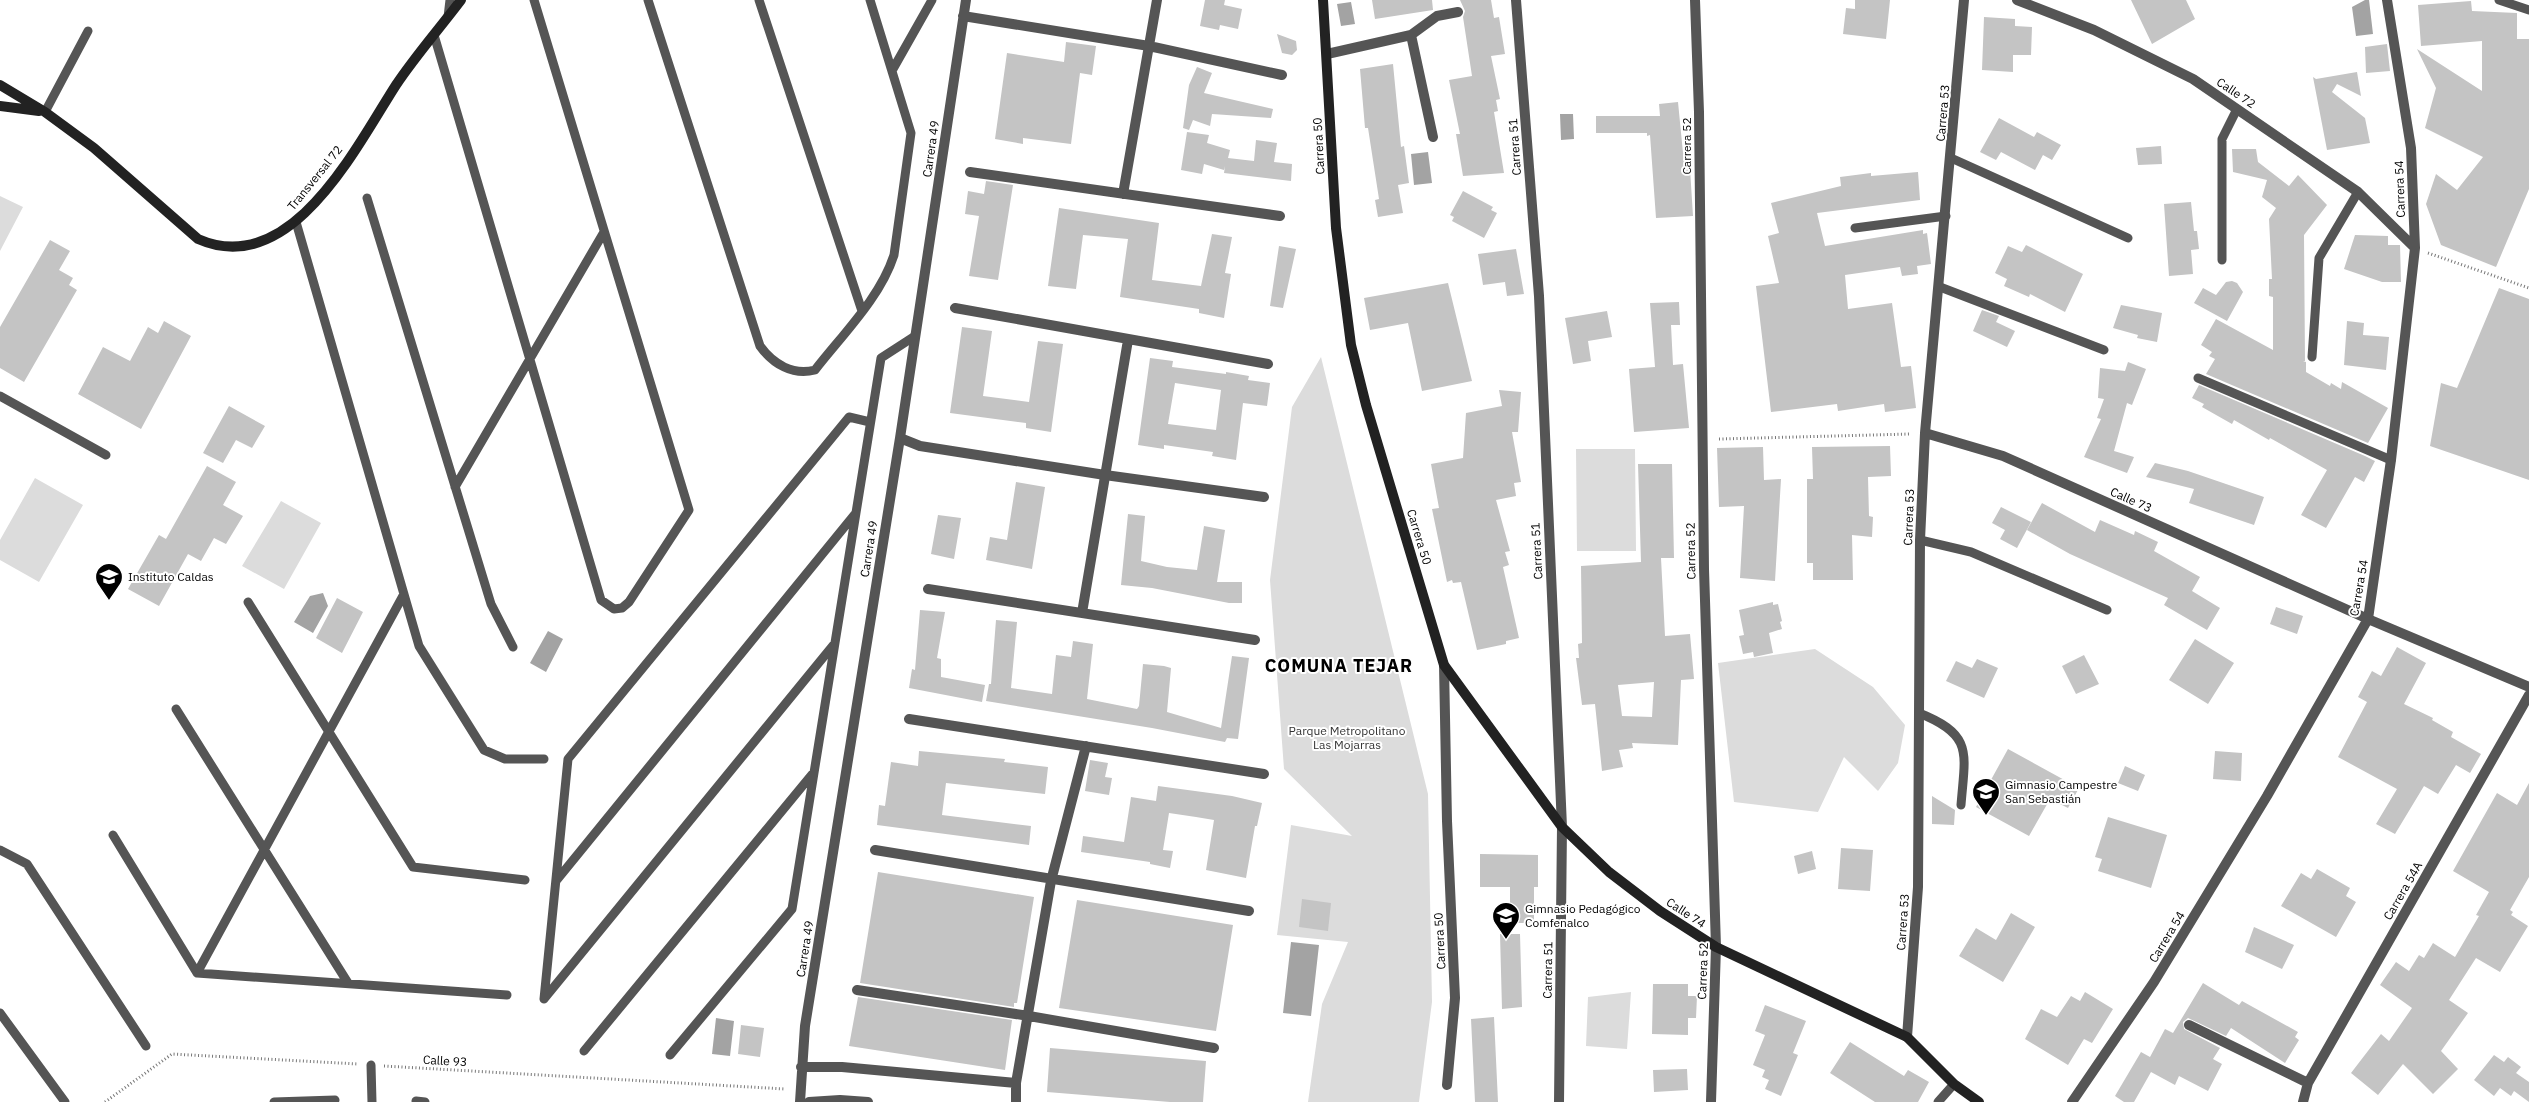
<svg xmlns="http://www.w3.org/2000/svg" width="2529" height="1102" font-family="'IBM Plex Sans',sans-serif">
	<style>
		.green { fill: #dcdcdc }
		.water { fill: #a3a3a3 }
		.building { fill: #c4c4c4; fill-rule: evenodd }
		.lines { fill: none; stroke-linecap: round; stroke-linejoin: round }
		.path { stroke: #777; stroke-width: 3; stroke-dasharray: 1 2.5; stroke-linecap: butt }
		.lane { stroke: #555; stroke-width: 9 }
		.street { stroke: #555; stroke-width: 10 }
		.secondary { stroke: #222; stroke-width: 10 }
		.labels { text-anchor: middle; stroke-width: 4; stroke-linejoin: round; paint-order: stroke }
		.street-label { font-size: 12px; fill: #000; stroke: #fff }
		.poi-label { font-size: 12px; fill: #000; stroke: #fff; text-anchor: start }
		.park-label { font-size: 12px; fill: #333; stroke: #fff }
		.district-label { font-size: 18px; font-weight: bold; letter-spacing: 1px; fill: #000; stroke: #fff }
	</style>
	<rect width="100%" height="100%" fill="#fff"/>
	<!-- green -->
	<path class="green" d="M0,196L23,207L0,251Z
		M1321,357L1428,794L1432,1002L1419,1102H1308L1322,1004L1348,942L1277,935L1291,825L1352,836L1284,769L1270,580L1292,407Z
		M1576,449H1635L1636,551H1577Z
		M35,478L83,505L39,582L0,560V540Z
		M281,501L321,523L284,589L242,566Z
		M1815,649L1873,687L1905,725L1898,763L1878,791L1844,757L1818,812L1734,802L1718,663Z
		M1631,992L1627,1049L1586,1046L1588,997Z"/>
	<!-- water -->
	<path class="water" d="M2365,0H2369L2373,34L2356,36L2352,7Z
		M1351,2L1355,24L1341,26L1337,4Z
		M1560,114H1573L1574,139L1561,140Z
		M1428,152L1432,183L1414,185L1411,154Z
		M323,593L328,606L313,633L294,622L310,596Z
		M548,631L563,639L546,672L530,663Z
		M1291,942L1319,945L1311,1016L1283,1013Z
		M716,1018L734,1021L730,1056L712,1054Z"/>
	<!-- building -->
	<path class="building" d="M1205,0H1225L1224,5L1242,9L1238,29L1220,25L1219,30L1200,26Z
		M1372,0H1432L1433,10L1375,19Z
		M1460,0H1491L1494,18L1499,17L1505,54L1491,56L1500,99L1496,100L1498,111L1494,112L1504,173L1463,176L1456,134H1460L1449,80L1472,76L1463,17L1465,11Z
		M1855,0H1890L1886,39L1843,34L1846,8L1855,9Z
		M2131,0H2186L2195,19L2152,44Z
		M2471,1L2472,11L2517,13V39H2529V189L2496,267L2441,245L2426,204L2436,174L2457,190L2483,157L2425,128L2436,88L2417,49L2482,91V41L2421,46L2418,5Z
		M1984,17L2015,19V26L2032,27L2031,55H2013V72L1982,70Z
		M1277,34L1296,41L1297,50L1292,55L1282,53Z
		M1066,42L1096,46L1092,75L1080,73L1071,144L1023,138V144L995,139L1007,53L1064,62Z
		M2387,44L2390,71L2366,73L2365,47Z
		M1393,64L1401,147L1404,146L1409,183L1398,185L1403,213L1378,217L1375,200L1379,199L1368,128H1365L1360,69Z
		M1197,67L1212,73L1204,93L1273,109L1271,118L1212,114L1210,126L1193,120L1189,130L1183,128L1189,85Z
		M2357,72L2361,96L2337,84L2332,92L2365,118L2370,143L2327,150L2313,77L2316,79Z
		M1678,102L1683,153H1689L1693,216L1656,218L1650,135L1647,136V133H1596V116H1660L1659,104Z
		M1999,118L2034,137L2037,132L2061,145L2052,160L2043,155L2035,170L2001,152L1996,160L1980,152Z
		M1187,132L1209,135L1207,143L1230,150L1228,158L1254,161L1256,140L1277,143L1274,162L1292,164L1291,181L1224,173L1225,166L1224,170L1204,164L1202,174L1181,170Z
		M2161,146L2162,164L2138,165L2136,148Z
		M2232,149H2256L2258,162L2289,186L2298,175L2327,205L2304,235L2305,361H2303L2306,362V372L2330,386L2331,383L2341,389L2342,382L2388,408L2368,443L2206,374L2215,359L2209,356L2212,352L2201,345L2216,319L2273,350V297L2269,296V279H2272L2269,219L2276,208L2262,197L2267,180L2233,172Z
		M1918,172L1920,200L1817,213L1825,246L1923,230V234L1927,233L1931,264L1917,266L1918,274L1902,276L1900,267L1845,275L1848,309L1892,303L1901,367L1911,366L1916,408L1885,412L1884,404L1838,411L1837,404L1771,412L1756,286L1779,283L1768,236L1779,233L1771,203L1841,186L1840,177L1871,173V176Z
		M986,181L1013,185L998,280L969,276L979,216L965,214L968,191L984,194Z
		M1463,191L1493,207L1491,210L1497,213L1484,238L1452,221L1454,217L1450,215Z
		M2191,202L2194,231H2197L2199,249L2191,250L2193,274L2169,276L2164,204Z
		M1059,208L1159,223L1152,280L1201,286L1212,234L1232,237L1225,273L1231,274L1224,318L1199,313V309L1120,297L1128,239L1083,235L1076,289L1048,286Z
		M2355,235L2388,236V245H2400L2401,282H2382L2344,269Z
		M50,240L70,251L59,270L73,278L69,285L77,290L24,382L0,368V327Z
		M2026,245L2083,274L2065,312L2030,294L2029,297L2004,286L2007,279L1995,273L2008,246L2022,252Z
		M1279,246L1296,249L1283,308L1270,306Z
		M1516,249L1524,294L1507,296L1505,282L1483,285L1478,254Z
		M2232,281L2237,283L2243,292L2227,321L2194,303L2203,288L2216,295L2226,282Z
		M1448,283L1472,381L1422,391L1408,323L1370,330L1364,298Z
		M2499,288L2529,299V480L2430,446L2441,383L2457,388Z
		M1679,302L1680,325H1671L1673,365L1683,364L1689,428L1634,432L1629,369L1655,367L1650,303Z
		M2121,305L2162,313L2157,342L2137,338L2138,335L2113,328Z
		M1982,310L1999,316L1996,322L2015,331L2007,347L1973,331Z
		M1607,311L1612,337L1588,341L1591,361L1573,364L1565,318Z
		M164,321L191,336L141,429L78,394L103,347L130,361L148,327L158,333Z
		M2347,321L2364,323L2363,335L2389,337L2386,370L2344,365Z
		M962,327L992,331L983,396L1029,402L1038,341L1063,344L1051,432L1026,428V423L950,413Z
		M1150,358L1173,361L1172,367L1226,374V372L1249,376L1248,380L1270,383L1267,406L1243,403L1236,460L1212,456L1213,452L1164,445V449L1138,445ZM1175,383L1221,390L1216,430L1168,424Z
		M2128,362L2146,369L2132,405L2127,403L2114,451L2134,457L2127,473L2084,457L2101,419L2097,418L2104,399L2098,398L2100,368L2125,371Z
		M2199,385L2365,456L2375,461L2364,482L2355,477L2326,528L2301,515L2327,470L2270,438L2269,440L2234,420L2232,424L2202,407L2204,404L2192,398Z
		M1499,390L1521,392L1518,432H1512L1521,482L1514,483L1516,496L1496,500L1510,551L1505,552L1509,565L1503,567L1519,638L1506,641V644L1477,650L1461,582L1453,583L1452,580L1447,582L1432,509L1439,508L1431,464L1463,458L1466,413L1502,406Z
		M229,406L265,426L252,448L236,440L223,463L203,453Z
		M1890,446L1891,476L1868,477L1869,516L1873,517L1872,537L1852,535L1853,580H1813V563H1807V479H1813L1812,447Z
		M1763,447L1764,480L1781,479L1775,581L1740,578L1744,506L1719,507L1717,448Z
		M2155,463L2188,471L2264,497L2254,525L2189,503L2194,489L2146,477Z
		M1638,464H1672L1674,558H1661L1665,636L1690,634L1694,679L1681,680L1678,745L1632,743L1633,748L1619,750L1623,767L1602,771L1595,704L1582,705L1576,658H1579L1578,644L1582,643L1581,566L1641,562ZM1654,682L1652,717L1622,716L1618,685Z
		M207,466L236,482L223,505L243,516L226,544L214,538L201,561L188,554L159,606L128,589L159,535L166,539Z
		M1016,482L1045,487L1032,569L986,560L990,537L1007,540Z
		M2042,503L2095,532L2100,520L2134,535L2135,531L2158,542L2154,551L2200,577L2192,591L2220,608L2207,630L2164,605L2168,598L2070,554L2027,530Z
		M2001,507L2031,522L2017,548L2000,539L2005,530L1992,523Z
		M1128,514L1145,516L1141,561L1167,567L1197,570L1204,526L1225,530L1217,582H1242V603H1229L1152,588L1121,585Z
		M938,515L961,518L954,559L931,554Z
		M337,598L363,612L342,653L316,638Z
		M1773,602V605L1778,604L1782,621L1780,622L1782,629L1769,633L1773,653L1754,657L1753,652L1743,654L1739,636L1744,635L1739,610Z
		M2276,607L2303,616L2297,634L2270,624Z
		M920,610L945,612L937,658L941,659V677L985,685L982,702L909,688L912,669L915,670Z
		M996,620L1017,622L1011,688L1052,694L1056,655L1071,657L1073,641L1093,644L1087,699L1137,709L1139,706L1143,664L1164,666L1171,668L1167,712L1221,728L1232,656L1249,658L1238,739L1227,738L1225,742L1152,728L986,701L989,684H991Z
		M2195,639L2234,663L2208,704L2169,680Z
		M2397,647L2426,663L2404,704L2433,718L2432,720L2453,732L2451,737L2481,754L2470,773L2456,765L2438,794L2424,786L2395,834L2376,824L2397,789L2338,757L2367,702L2358,697L2372,671L2381,676Z
		M2084,655L2099,684L2076,694L2062,666Z
		M1977,659L1998,668L1984,698L1946,681L1956,661L1972,668Z
		M2008,749L2079,788L2068,808L2050,799L2029,836L1976,807Z
		M919,751L1005,759L1004,762L1048,767L1045,794L946,783L942,815L1031,826L1029,845L877,825L879,805L885,806L891,762L918,766Z
		M2215,751L2242,753L2241,781L2213,779Z
		M1090,760L1108,763L1105,777L1112,778L1109,795L1085,791Z
		M2125,766L2145,775L2138,791L2118,783Z
		M2529,783V877L2510,910L2513,912L2511,915L2528,926L2500,972L2476,958L2449,1000L2468,1013L2441,1051L2458,1069L2433,1094L2403,1064L2378,1095L2351,1073L2381,1034L2389,1041L2412,1008L2380,985L2396,962L2409,971L2419,955L2424,958L2433,943L2455,957L2479,916L2476,915L2489,892L2453,871L2497,793L2517,805Z
		M1158,786L1232,796L1262,803L1257,826H1255L1246,878L1206,870L1214,820L1196,817L1169,813L1163,850L1173,851L1170,868L1150,864V862L1081,852L1083,836L1124,842L1131,797L1156,801Z
		M1932,796L1955,810L1954,825L1932,824Z
		M2108,817L2167,835L2151,888L2098,871L2102,859L2095,857Z
		M1841,848L1873,850L1870,891L1838,889Z
		M1812,851L1816,869L1798,874L1794,856Z
		M1480,854L1538,855V887H1534V923H1510V887H1480Z
		M2317,869L2350,888L2346,896L2356,902L2336,937L2281,906L2301,873L2311,879Z
		M878,872L1034,897L1017,1003H1014V1007L860,983Z
		M1302,899L1331,903L1328,931L1299,927Z
		M1077,900L1233,925L1216,1031L1059,1008Z
		M2011,913L2035,927L2003,982L1959,956L1976,928L1996,940Z
		M2254,927L2294,945L2282,969L2245,952Z
		M1500,934H1520L1522,1007L1502,1009Z
		M2203,983L2239,1005L2242,1001L2298,1032L2295,1037L2299,1040L2285,1063L2231,1028L2226,1036L2188,1018L2183,1022L2184,1029L2220,1048L2213,1059L2222,1064L2208,1091L2179,1076L2175,1085L2151,1072L2134,1102H2124L2115,1096L2141,1052L2150,1057L2165,1029L2173,1033Z
		M1653,984H1688V996H1697L1696,1018H1688V1035L1652,1034Z
		M2085,992L2113,1009L2092,1043L2084,1039L2068,1065L2025,1039L2041,1009L2057,1017L2071,996L2080,1001Z
		M858,997L1012,1020L1005,1070L849,1046Z
		M1765,1005L1806,1021L1793,1053L1798,1055L1781,1096L1765,1089L1769,1080L1762,1077L1765,1070L1753,1065L1765,1035L1755,1031Z
		M1494,1017L1498,1102H1475L1471,1019Z
		M741,1025L764,1028L760,1057L738,1054Z
		M1850,1042L1904,1076L1908,1070L1929,1082L1918,1102H1875L1830,1073Z
		M1050,1048L1206,1061L1203,1102H1170L1047,1092Z
		M2494,1055L2504,1062L2508,1057L2521,1067L2516,1073L2529,1082V1102L2514,1091L2511,1096L2500,1088L2494,1096L2474,1080Z
		M1687,1069L1688,1090L1654,1092L1653,1070Z"/>
	<g class="lines">
		<!-- path -->
		<path class="path" d="M2428,253L2529,288
			M1719,439L1910,434
			M384,1066L785,1089
			M105,1102L172,1054L358,1064"/>
		<!-- lane -->
		<path class="lane" d="M648,0L760,346C773,364 793,376 815,370C843,334 880,298 894,255L911,133L870,0
			M759,0L862,311
			M2499,0L2529,10
			M448,17L450,0
			M434,35L601,600L614,609L622,608L629,602L689,510L534,0
			M893,69L932,0
			M45,112L88,31
			M1951,158L2128,238
			M367,198L491,604L513,647
			M296,222L419,646L484,750L505,759H544
			M1855,228L1946,216
			M2222,260V139L2237,109
			M1940,287L2104,350
			M2312,357L2319,258L2358,192
			M2198,378L2391,460
			M0,396L106,455
			M455,487L604,232
			M1920,540L1971,552L2107,610
			M248,602L413,867L525,880
			M176,709L348,983
			M1919,713C1974,735 1965,753 1961,805
			M113,835L197,973
			M0,850L27,864L146,1046
			M556,881L855,514
			M197,973L404,594
			M197,973L507,995
			M544,999L568,759L849,417L870,422
			M544,999L835,643
			M0,1013L65,1102
			M584,1051L814,772
			M670,1055L792,909L881,358L915,336
			M371,1065L372,1102
			M416,1101L425,1102
			M274,1102L335,1100
			M1938,1102L1954,1084"/>
		<!-- street -->
		<path class="street" d="M1516,0L1539,296L1562,827L1559,1102
			M1695,0L1699,112L1704,569L1716,947L1711,1102
			M2017,0L2094,30L2193,79L2358,192L2415,248
			M963,16L1149,46L1282,75
			M1411,35L1433,137
			M1327,54L1411,35L1437,16L1458,12
			M970,172L1280,216
			M1123,194L1157,0
			M955,308L1268,364
			M1925,433L2003,456L2368,619L2529,687
			M900,438L920,446L1105,475L1264,497
			M928,589L1255,640
			M1082,613L1128,340
			M1444,665L1447,821L1455,998L1447,1085
			M909,719L1264,774
			M875,850L1249,911
			M857,990L1029,1016L1214,1048
			M2189,1025L2308,1083
			M1907,1037L1918,887L1920,540L1925,433L1964,0
			M801,1067H842L1016,1083
			M800,1102L805,1026L900,438L966,0
			M809,1102L840,1100L868,1102
			M1016,1102V1083L1051,881L1086,746
			M2072,1102L2154,982L2267,796L2368,619L2391,460L2415,248L2411,148L2387,0
			M2303,1102L2308,1083L2529,695"/>
		<!-- secondary -->
		<path class="secondary" d="M1323,0L1336,228L1351,345L1366,405L1444,665L1562,827L1609,872L1660,911L1716,947L1907,1037L1954,1084L1979,1102
			M0,85L45,112L94,148L198,239C291,280 356,147 396,85C416,55 440,28 461,0
			M0,106L39,111"/>
	</g>
	<!-- icons -->
	<defs>
		<symbol id="school-pin" viewBox="-11 -11 22 30"><path d="M0 17L-7.5 6A9.5 9.5 0 1 1 7.5 6Z" fill="#000" stroke="#fff"/><path d="M0-5L7-2L0 1L-7-2ZM-4 1L0 2.5L4 1V4Q0 6-4 4Z" fill="#fff"/></symbol>
	</defs>
	<g fill-rule="evenodd">
		<use href="#school-pin" x="93" y="561" width="32" height="43"/>
		<use href="#school-pin" x="1970" y="776" width="32" height="43"/>
		<use href="#school-pin" x="1490" y="900" width="32" height="43"/>
	</g>
	<g class="labels">
		<!-- street labels -->
		<g class="street-label">
			<text transform="translate(2236 93) rotate(34)" y="4">Calle 72</text>
			<text transform="translate(1943 113) rotate(-85)" y="4">Carrera 53</text>
			<text transform="translate(1319 146) rotate(-93)" y="4">Carrera 50</text>
			<text transform="translate(1687 146) rotate(-90)" y="4">Carrera 52</text>
			<text transform="translate(1515 147) rotate(-94)" y="4">Carrera 51</text>
			<text transform="translate(931 149) rotate(-82)" y="4">Carrera 49</text>
			<text transform="translate(315 178) rotate(-51)" y="4">Transversal 72</text>
			<text transform="translate(2400 189) rotate(-92)" y="4">Carrera 54</text>
			<text transform="translate(2131 500) rotate(24)" y="4">Calle 73</text>
			<text transform="translate(1909 517) rotate(-88)" y="4">Carrera 53</text>
			<text transform="translate(1419 537) rotate(73)" y="4">Carrera 50</text>
			<text transform="translate(869 549) rotate(-81)" y="4">Carrera 49</text>
			<text transform="translate(1537 551) rotate(-93)" y="4">Carrera 51</text>
			<text transform="translate(1691 551) rotate(-91)" y="4">Carrera 52</text>
			<text transform="translate(2359 588) rotate(-80)" y="4">Carrera 54</text>
			<text transform="translate(2403 891) rotate(-60)" y="4">Carrera 54A</text>
			<text transform="translate(1686 913) rotate(33)" y="4">Calle 74</text>
			<text transform="translate(1903 922) rotate(-86)" y="4">Carrera 53</text>
			<text transform="translate(2167 937) rotate(-59)" y="4">Carrera 54</text>
			<text transform="translate(1440 941) rotate(-93)" y="4">Carrera 50</text>
			<text transform="translate(805 949) rotate(-81)" y="4">Carrera 49</text>
			<text transform="translate(1548 970) rotate(-89)" y="4">Carrera 51</text>
			<text transform="translate(1703 971) rotate(-88)" y="4">Carrera 52</text>
			<text transform="translate(445 1061) rotate(3)" y="4">Calle 93</text>
		</g>
		<!-- poi labels -->
		<g class="poi-label">
			<text x="128" y="581">Instituto Caldas</text>
			<text x="2005" y="789">Gimnasio Campestre<tspan x="2005" dy="14">San Sebastián</tspan></text>
			<text x="1525" y="913">Gimnasio Pedagógico<tspan x="1525" dy="14">Comfenalco</tspan></text>
		</g>
		<!-- park labels -->
		<g class="park-label">
			<text x="1347" y="735">Parque Metropolitano<tspan x="1347" dy="14">Las Mojarras</tspan></text>
		</g>
		<!-- district labels -->
		<g class="district-label">
			<text x="1339" y="672">COMUNA TEJAR</text>
		</g>
	</g>
</svg>
